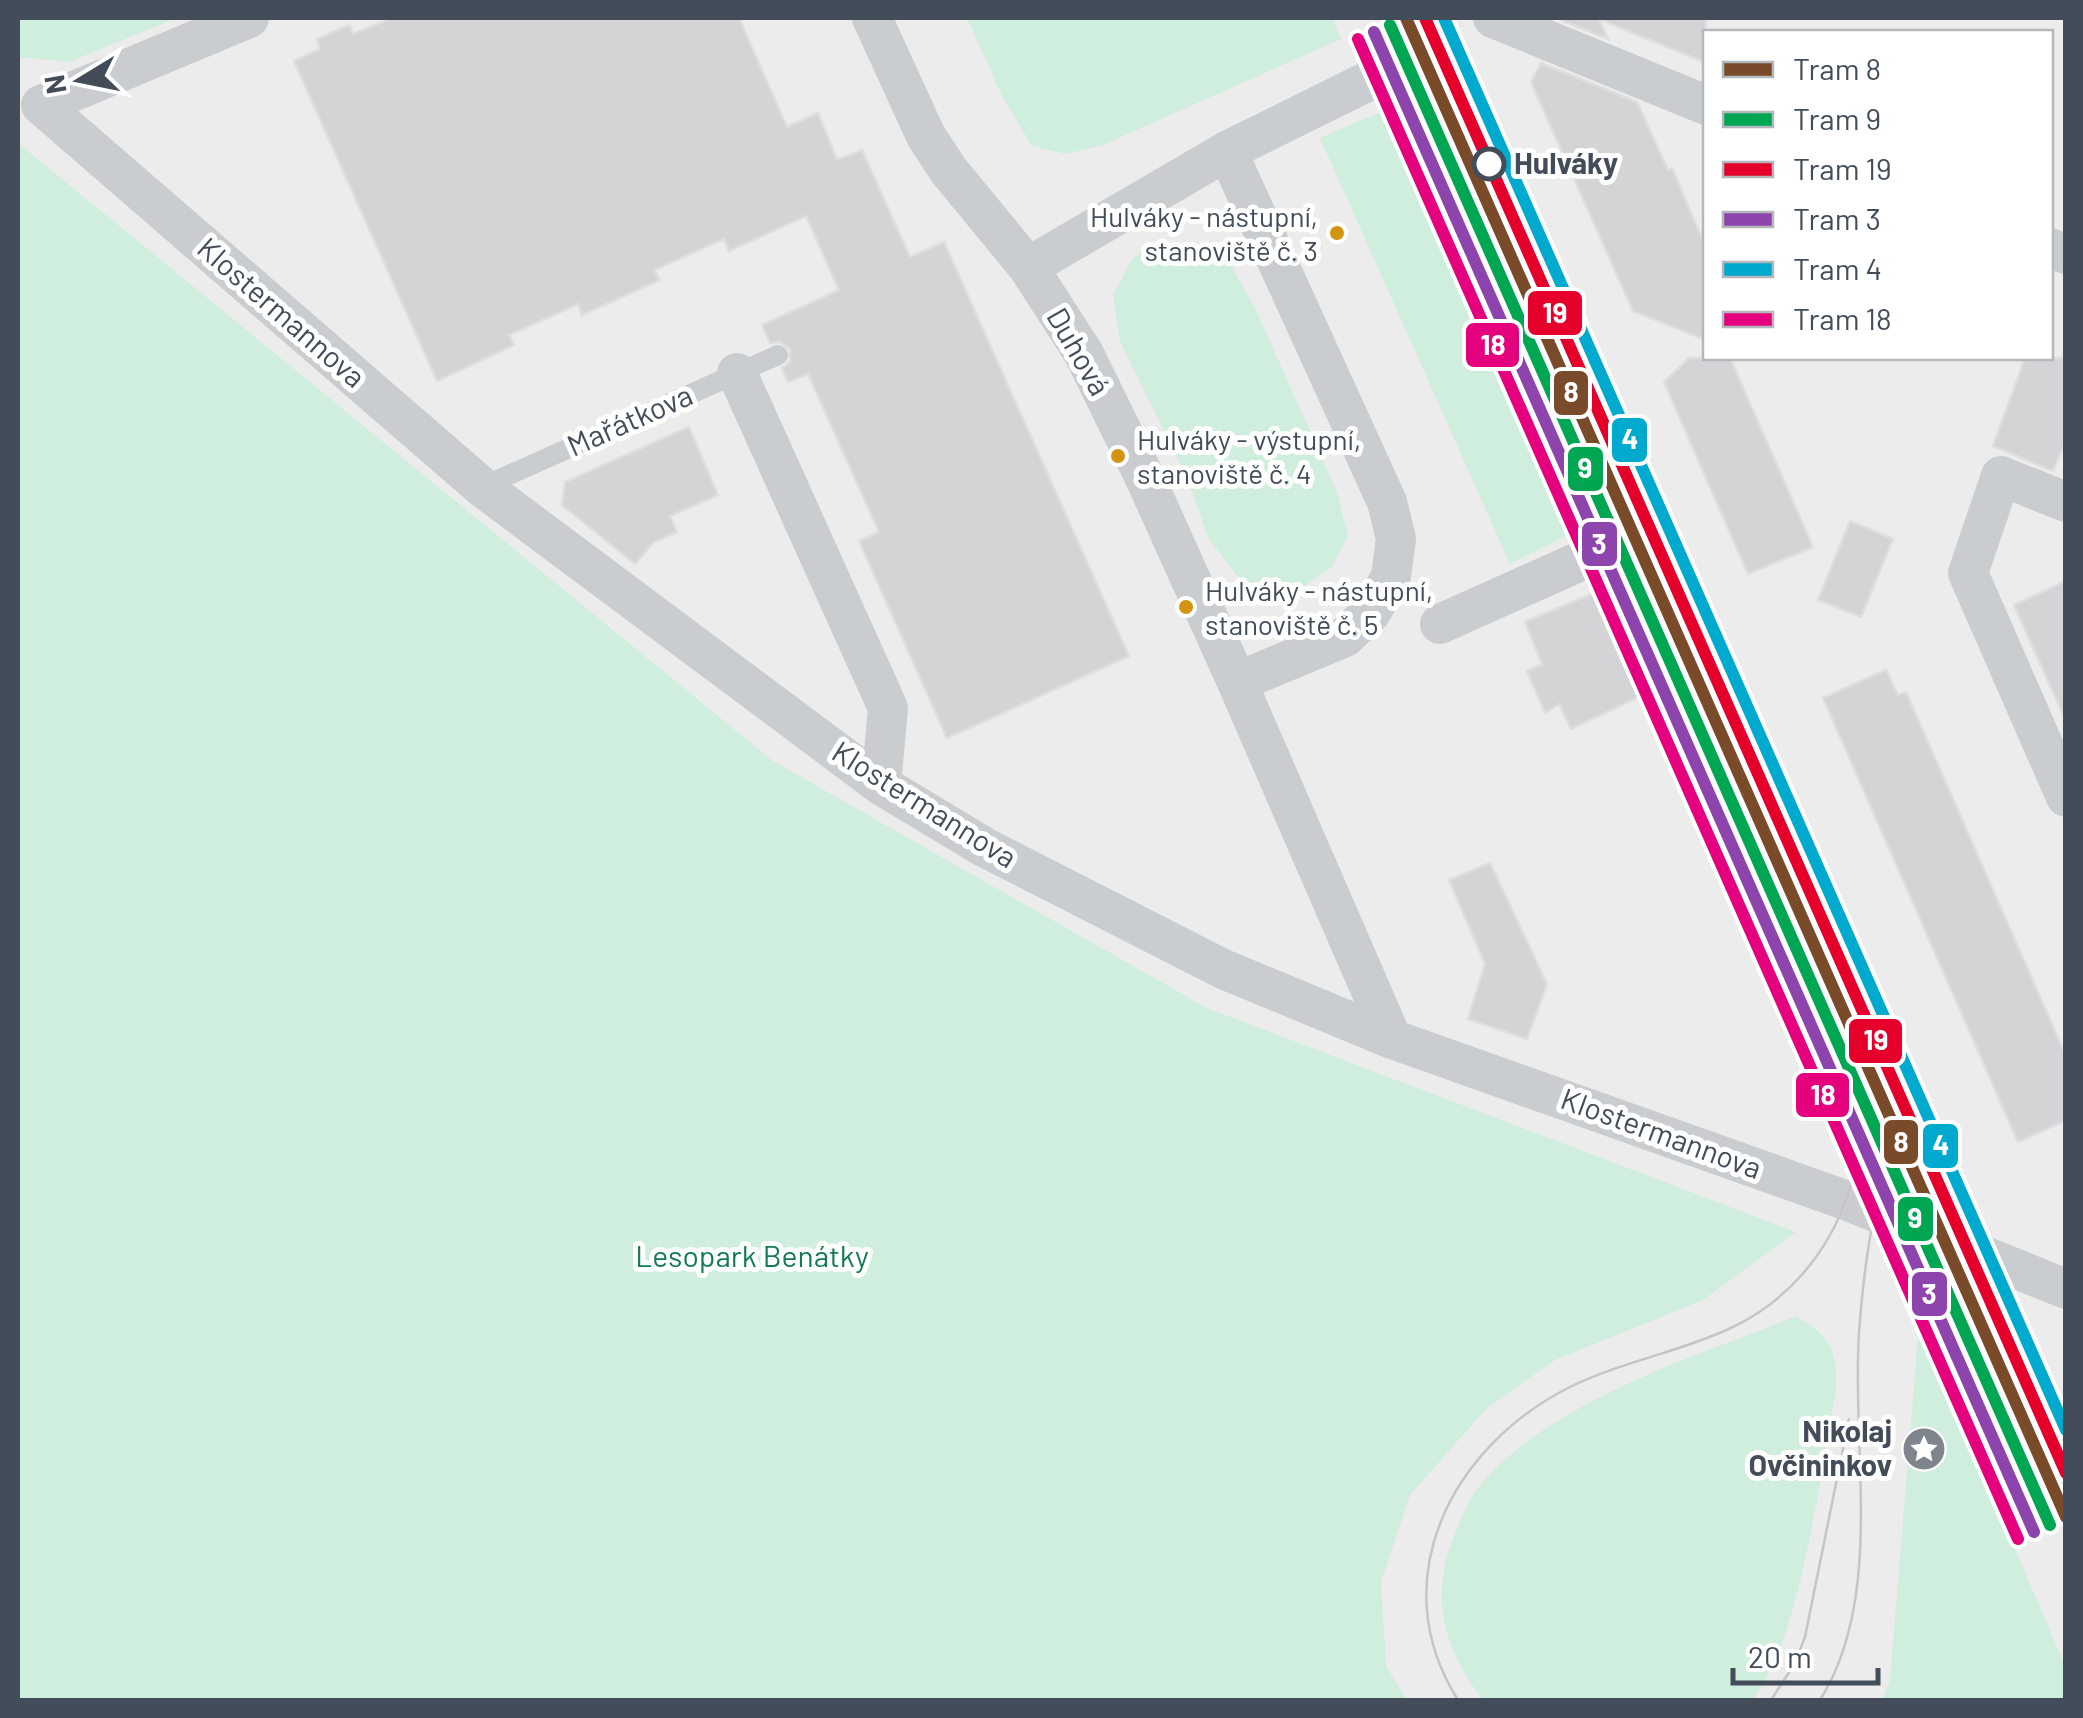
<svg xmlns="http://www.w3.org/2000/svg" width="2083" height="1718" font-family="Barlow,sans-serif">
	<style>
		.green { fill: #cfeedd }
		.building { fill: #d4d4d7; stroke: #dededf; stroke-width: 2.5 }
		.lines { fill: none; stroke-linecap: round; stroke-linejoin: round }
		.lane { stroke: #cacdd0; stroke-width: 20 }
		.street { stroke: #cacdd0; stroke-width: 40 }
		.secondary { stroke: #cacdd2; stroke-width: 55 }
		.tram { stroke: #c3c5c8; stroke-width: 2.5 }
		.tram-1-casing { stroke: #fff; stroke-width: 20 }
		.tram-2-casing { stroke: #fff; stroke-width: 20 }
		.tram-3-casing { stroke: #fff; stroke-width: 20 }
		.tram-4-casing { stroke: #fff; stroke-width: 20 }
		.tram-5-casing { stroke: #fff; stroke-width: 20 }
		.tram-6-casing { stroke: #fff; stroke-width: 20 }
		.tram-1 { stroke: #7a4b2a; stroke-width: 12 }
		.tram-2 { stroke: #00a651; stroke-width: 12 }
		.tram-3 { stroke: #e4002b; stroke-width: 12 }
		.tram-4 { stroke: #8e44ad; stroke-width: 12 }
		.tram-5 { stroke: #00a9ce; stroke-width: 12 }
		.tram-6 { stroke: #e5007d; stroke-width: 12 }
		.stop-dot { fill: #fff; stroke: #434d59; stroke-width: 5 }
		.bus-dot { fill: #d39412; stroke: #fff; stroke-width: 4 }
		.labels { text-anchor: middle; stroke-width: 10; stroke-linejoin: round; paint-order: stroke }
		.bus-label { font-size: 28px; fill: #434d59; stroke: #fff; text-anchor: start }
		.stop-label { font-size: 30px; font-weight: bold; fill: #434d59; stroke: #fff; text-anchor: start }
		.street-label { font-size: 30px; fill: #434d59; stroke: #fff }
		.park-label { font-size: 30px; fill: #127c50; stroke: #fff }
		.poi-label { font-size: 30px; font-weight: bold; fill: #434d59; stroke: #fff; text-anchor: end }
		.line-badge { stroke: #fff; stroke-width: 4 }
		.badge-label { font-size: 28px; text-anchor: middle; font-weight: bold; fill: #fff }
	</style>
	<rect width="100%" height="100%" fill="#edecec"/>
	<!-- green -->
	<path class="green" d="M18,18H177L69,62L18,57Z
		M967,18H1332L1341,39L1103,145L1066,154L1032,146L1001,94Z
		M1392,107L1576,531L1510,564L1320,138Z
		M18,143L773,761L1207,1008L1796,1232L1703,1300L1555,1360L1486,1409L1410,1495L1381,1582L1386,1666L1407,1700H18Z
		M1156,243H1200L1232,267L1256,310L1336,490L1348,536L1331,568L1293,593L1246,587L1208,538L1189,481L1120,342L1113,295L1132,259Z
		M1796,1316C1829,1335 1838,1350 1836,1389C1821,1468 1801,1642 1752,1700H1483C1446,1651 1430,1604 1451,1544C1458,1527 1466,1503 1477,1489C1547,1401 1695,1357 1796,1316Z
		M1919,1323L2065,1666V1700H1882L1890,1680Z"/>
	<!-- building -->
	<path class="building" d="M392,18H739L787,127L818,113L837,160L862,150L910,257L944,242L1129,656L947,738L859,541L879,532L808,374L788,382L782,368L790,362V349L780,342L770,343L762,325L839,290L806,216L729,251L724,239L654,270L660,280L582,315L578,304L509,335L514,345L437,381L294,61L320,49L317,39L349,25L353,34Z
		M1564,18H1706V63L1599,19L1608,39L1563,21Z
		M1541,63L1637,102L1668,170L1672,168L1706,248V340L1633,311L1531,82Z
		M1689,358H1730L1813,547L1748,574L1664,382Z
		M2025,358H2066V440L2053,471L1993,446Z
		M689,427L718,495L670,516L677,532L654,542L635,564L562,505L565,482Z
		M1850,521L1893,539L1861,617L1818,600Z
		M2066,581V721L2014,605Z
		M1596,592L1641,696L1571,729L1559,704L1545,713L1527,671L1542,664L1525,622Z
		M1886,670L1898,695L1906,692L2066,1056V1120L2018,1142L1823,698Z
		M1490,863L1547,984L1527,1039L1468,1019L1485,964L1449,880Z"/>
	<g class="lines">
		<!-- lane -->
		<path class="lane" d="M482,487L778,355"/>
		<!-- street -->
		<path class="street" d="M249,18L41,105L482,487L881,785L984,847L1223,969L1392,1039L1848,1201L2066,1289
			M872,18L926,136L949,171L1028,267L1084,354L1145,478L1237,682L1392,1039
			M1493,18L1706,105
			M1227,151L1387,502L1396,539L1391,576L1372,611L1345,637L1237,682
			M2050,248L2066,254
			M1028,267L1227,151L1433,49
			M737,373L888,708L881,785
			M2066,502L2001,476L1968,573L2066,797
			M1440,624L1643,533"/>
		<!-- secondary -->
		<path class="secondary" d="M1419,18L1621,484L2066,1487"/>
		<!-- tram -->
		<path class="tram" d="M1458,1700C1382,1580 1452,1446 1570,1387C1623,1361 1681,1352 1733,1327C1844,1273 1884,1142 1851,1029
			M1771,1700L1794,1665L1805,1637L1849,1419
			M1820,1700C1885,1597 1851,1449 1859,1333C1862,1292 1866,1252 1875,1212C1882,1174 1895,1139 1893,1099C1891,1076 1883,1054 1876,1032"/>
		<defs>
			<path id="tram-1" d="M1406,18L2066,1517"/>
			<path id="tram-2" d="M1390,25L2050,1525"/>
			<path id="tram-3" d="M1425,18L2066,1473"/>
			<path id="tram-4" d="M1374,32L2034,1532"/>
			<path id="tram-5" d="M1444,18L2066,1430"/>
			<path id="tram-6" d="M1358,39L2018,1539"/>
		</defs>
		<!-- tram-1 casing -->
		<use href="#tram-1" class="tram-1-casing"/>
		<!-- tram-2 casing -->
		<use href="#tram-2" class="tram-2-casing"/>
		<!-- tram-3 casing -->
		<use href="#tram-3" class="tram-3-casing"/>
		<!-- tram-4 casing -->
		<use href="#tram-4" class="tram-4-casing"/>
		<!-- tram-5 casing -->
		<use href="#tram-5" class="tram-5-casing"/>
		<!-- tram-6 casing -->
		<use href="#tram-6" class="tram-6-casing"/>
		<!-- tram-1 -->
		<use href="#tram-1" class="tram-1"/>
		<!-- tram-2 -->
		<use href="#tram-2" class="tram-2"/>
		<!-- tram-3 -->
		<use href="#tram-3" class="tram-3"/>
		<!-- tram-4 -->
		<use href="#tram-4" class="tram-4"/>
		<!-- tram-5 -->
		<use href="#tram-5" class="tram-5"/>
		<!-- tram-6 -->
		<use href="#tram-6" class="tram-6"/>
	</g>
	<!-- icons -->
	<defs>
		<symbol id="sight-disc" viewBox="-11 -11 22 22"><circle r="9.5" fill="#7e858c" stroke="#fff"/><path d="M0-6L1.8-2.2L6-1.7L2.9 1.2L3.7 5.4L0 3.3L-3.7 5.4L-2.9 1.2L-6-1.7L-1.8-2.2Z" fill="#fff"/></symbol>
	</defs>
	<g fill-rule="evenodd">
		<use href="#sight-disc" x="1899" y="1424" width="50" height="50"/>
	</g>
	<!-- markers -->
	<circle class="stop-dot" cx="1489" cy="164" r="15"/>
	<g class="bus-dot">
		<circle cx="1337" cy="233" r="9"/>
		<circle cx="1118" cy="456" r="9"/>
		<circle cx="1186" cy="607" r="9"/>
	</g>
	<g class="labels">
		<!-- bus labels -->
		<g class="bus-label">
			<text x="1318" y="227" text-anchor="end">Hulváky - nástupní,<tspan x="1318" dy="34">stanoviště č. 3</tspan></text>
			<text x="1137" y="450">Hulváky - výstupní,<tspan x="1137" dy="34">stanoviště č. 4</tspan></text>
			<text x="1205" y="601">Hulváky - nástupní,<tspan x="1205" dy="34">stanoviště č. 5</tspan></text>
		</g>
		<!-- stop labels -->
		<g class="stop-label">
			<text x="1514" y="174">Hulváky</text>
		</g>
		<!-- street labels -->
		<g class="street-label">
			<text transform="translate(281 313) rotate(41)" y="10">Klostermannova</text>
			<text transform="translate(1078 352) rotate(60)" y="10">Duhová</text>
			<text transform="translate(630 421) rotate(-24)" y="10">Mařátkova</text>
			<text transform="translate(924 805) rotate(32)" y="10">Klostermannova</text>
			<text transform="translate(1661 1134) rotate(20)" y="10">Klostermannova</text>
		</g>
		<!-- park labels -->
		<g class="park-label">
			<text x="752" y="1267">Lesopark Benátky</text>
		</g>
		<!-- poi labels -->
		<g class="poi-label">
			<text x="1892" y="1442">Nikolaj<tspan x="1892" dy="34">Ovčininkov</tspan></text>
		</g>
	</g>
	<g class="line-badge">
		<rect x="1526" y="289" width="58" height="48" rx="10" fill="#e4002b"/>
		<rect x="1464" y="321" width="57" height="48" rx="10" fill="#e5007d"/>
		<rect x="1552" y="369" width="38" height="48" rx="10" fill="#7a4b2a"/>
		<rect x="1610" y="416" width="39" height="48" rx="10" fill="#00a9ce"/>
		<rect x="1566" y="445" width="39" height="48" rx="10" fill="#00a651"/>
		<rect x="1580" y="520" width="39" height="48" rx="10" fill="#8e44ad"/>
		<rect x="1847" y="1017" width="57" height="48" rx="10" fill="#e4002b"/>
		<rect x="1794" y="1071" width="57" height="48" rx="10" fill="#e5007d"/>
		<rect x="1882" y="1118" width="38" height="48" rx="10" fill="#7a4b2a"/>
		<rect x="1921" y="1122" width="39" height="48" rx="10" fill="#00a9ce"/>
		<rect x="1896" y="1195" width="39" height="48" rx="10" fill="#00a651"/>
		<rect x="1910" y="1270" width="39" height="48" rx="10" fill="#8e44ad"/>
	</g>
	<g class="badge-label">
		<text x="1555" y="323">19</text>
		<text x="1493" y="355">18</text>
		<text x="1571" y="402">8</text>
		<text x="1630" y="449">4</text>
		<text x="1585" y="478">9</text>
		<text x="1599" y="554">3</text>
		<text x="1876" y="1050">19</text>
		<text x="1823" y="1105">18</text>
		<text x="1901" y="1152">8</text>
		<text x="1941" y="1155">4</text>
		<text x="1915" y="1228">9</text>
		<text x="1929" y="1304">3</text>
	</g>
	<!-- border -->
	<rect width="2083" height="1718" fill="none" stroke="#434d59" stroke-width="40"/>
	<!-- legend -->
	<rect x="1703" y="30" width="350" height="330" fill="#ffffff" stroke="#b4b8bd" stroke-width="2.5"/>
	<rect x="1723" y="62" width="50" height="15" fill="#7a4b2a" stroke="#b4b8bd" stroke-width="2.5"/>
	<text x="1793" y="80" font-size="30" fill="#434d59">Tram 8</text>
	<rect x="1723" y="112" width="50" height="15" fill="#00a651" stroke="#b4b8bd" stroke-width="2.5"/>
	<text x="1793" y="130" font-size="30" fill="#434d59">Tram 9</text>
	<rect x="1723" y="162" width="50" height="15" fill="#e4002b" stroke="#b4b8bd" stroke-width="2.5"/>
	<text x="1793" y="180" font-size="30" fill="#434d59">Tram 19</text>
	<rect x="1723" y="212" width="50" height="15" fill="#8e44ad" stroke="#b4b8bd" stroke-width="2.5"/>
	<text x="1793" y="230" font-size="30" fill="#434d59">Tram 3</text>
	<rect x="1723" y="262" width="50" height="15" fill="#00a9ce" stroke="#b4b8bd" stroke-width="2.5"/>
	<text x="1793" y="280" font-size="30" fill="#434d59">Tram 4</text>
	<rect x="1723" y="312" width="50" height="15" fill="#e5007d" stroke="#b4b8bd" stroke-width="2.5"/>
	<text x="1793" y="330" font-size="30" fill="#434d59">Tram 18</text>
	<!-- north arrow -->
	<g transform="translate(80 80) rotate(260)" stroke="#ffffff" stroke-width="8" paint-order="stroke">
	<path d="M0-8L18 38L0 25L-18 38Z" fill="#434d59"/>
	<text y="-15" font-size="28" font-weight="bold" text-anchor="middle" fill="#434d59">N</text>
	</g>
	<!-- scale -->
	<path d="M1733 1668v15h145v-15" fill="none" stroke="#434d59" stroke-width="5"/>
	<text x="1748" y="1668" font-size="30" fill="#434d59" stroke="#ffffff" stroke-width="8" paint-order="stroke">20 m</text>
</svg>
